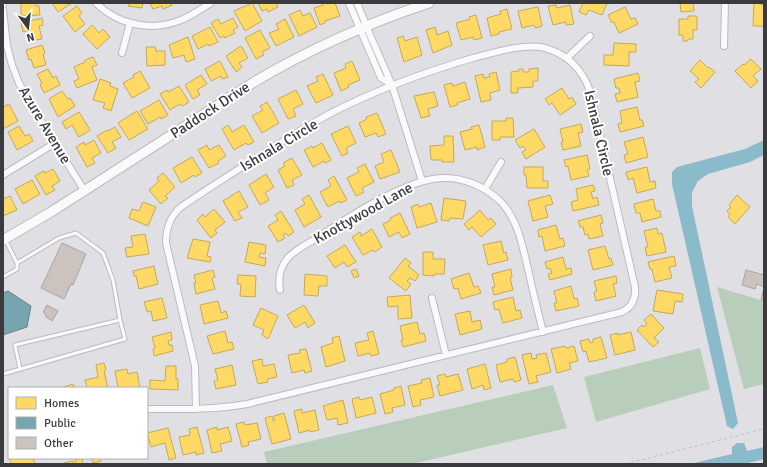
<svg xmlns="http://www.w3.org/2000/svg" width="767" height="467" font-family="Signika,sans-serif">
	<style>
		.green { fill: #b8ceba }
		.water { fill: #8bbacb }
		.homes { fill: #ffd966; stroke: #c4a95a }
		.public { fill: #76a5af; stroke: #64858d }
		.building { fill: #cdc3be; stroke: #a7a6a7 }
		.lines { fill: none; stroke-linecap: round; stroke-linejoin: round }
		.lane-casing { stroke: #bcbbbf; stroke-width: 5 }
		.street-casing { stroke: #bcbbbf; stroke-width: 8 }
		.secondary-casing { stroke: #bcbbbf; stroke-width: 11 }
		.path { stroke: #c1c1c3; stroke-width: 1; stroke-dasharray: 3 3; stroke-linecap: butt }
		.lane { stroke: #fafafb; stroke-width: 3 }
		.street { stroke: #fafafb; stroke-width: 6 }
		.secondary { stroke: #fafafb; stroke-width: 9 }
		.labels { text-anchor: middle; stroke-width: 4; stroke-linejoin: round; paint-order: stroke }
		.street-label { font-size: 15px; fill: #3b3a3e; stroke: #fff }
	</style>
	<rect width="100%" height="100%" fill="#e0dfe4"/>
	<!-- green -->
	<path class="green" d="M717,287L764,301V384L744,389Z
		M700,348L710,389L596,422L584,377Z
		M553,385L567,428L412,464H267L264,452Z"/>
	<!-- water -->
	<path class="water" d="M764,140V155L750,162L708,174L698,181L692,192V206L738,423L733,429L727,426L672,184V172L677,167L745,149Z
		M737,443H744L747,451L764,447V459L744,464H690L732,454V447Z"/>
	<!-- homes -->
	<path class="homes" d="M21,3H36V6H39L40,15L21,16Z
		M52,3H72L58,12Z
		M129,3H143L142,8L128,6Z
		M150,3H171L172,5L163,9L162,6L153,9Z
		M252,3L262,21L245,31L234,11Z
		M258,3H279L276,4L278,7L268,12L267,9L262,11Z
		M322,3H335L340,16L325,21V23L320,25L314,8L323,5Z
		M583,3H607L602,15L589,10L586,15L579,12Z
		M680,3H693L694,11L681,12Z
		M754,3H761V5H764V26H753Z
		M556,5L557,8L570,5L574,24L566,25V22L553,25L548,6Z
		M77,6L82,13L79,16L85,24L75,32L63,16Z
		M538,7L542,26L535,28L534,25L522,28L518,11Z
		M625,7L631,19L635,18L638,24L619,33L614,22L612,23L608,15Z
		M507,9L512,29L499,32V34L491,36L487,18L501,14L500,11Z
		M300,10L303,16L310,13L317,27L299,36L289,15Z
		M476,15L482,38L474,40L473,37L461,40L456,23L470,19L469,17Z
		M688,16H697V30H693V39H688V41H683V35H679V19H688Z
		M42,18L43,25L39,26L42,39L30,41L28,31L23,32L21,23Z
		M233,18L238,27L233,30L235,33L225,38L224,36L220,38L211,23L218,19L221,24Z
		M285,19L294,37L276,46L269,33L279,29L276,24Z
		M92,25L99,33L103,29L110,37L97,49L83,34Z
		M210,27L218,42L209,46L208,44L198,49L192,36Z
		M435,27L437,35L448,31L452,45L433,53L426,30Z
		M260,30L270,48L262,52L264,55L256,59L245,38Z
		M403,36L405,41L417,37L422,55L404,62L397,38Z
		M188,37L195,59L186,62L184,55L173,58L169,45Z
		M614,43L636,44V52H629V66L604,65V55H613Z
		M42,45L45,53L43,54L46,65L34,68L31,59L29,60L26,50Z
		M241,46L248,58L239,63L242,67L236,72L226,56Z
		M146,47H155L156,51H165V65L147,66Z
		M93,57L97,65L92,67L97,80L77,88L74,81L79,79L74,67L85,62V60Z
		M751,59L761,69L753,76L758,81L751,88L735,71L743,64L744,65Z
		M700,60L708,68L709,67L715,72L701,88L695,82L699,79L690,71Z
		M220,61L228,77L222,79L221,76L211,81L205,69Z
		M352,61L360,80L348,85L349,87L341,91L334,73L346,68L345,64Z
		M538,68V81H533V87L518,88V93H511V72L519,71V69H523V72H529V69Z
		M48,69L53,78L56,76L60,85L44,93L40,84L42,83L37,74Z
		M140,71L150,88L132,98L123,83L134,77L133,75Z
		M496,72L500,90L490,93L491,100L481,102L475,76L483,74L484,78L490,77L489,74Z
		M638,73L640,81L635,82L638,97L617,102L615,94L620,93L619,88H616L614,79Z
		M323,74L333,95L316,103L307,86L318,81L316,77Z
		M201,75L207,84L197,90L200,95L193,99L185,85Z
		M100,79L111,83L110,86L118,89L111,111L103,108L105,103L93,100Z
		M465,82L470,99L457,103L458,105L450,107L444,85L452,83L453,86Z
		M179,86L189,102L182,106L180,104L170,110L160,94L167,90L168,92Z
		M562,88L569,99L572,97L576,104L560,115L552,103L549,105L545,99Z
		M296,90L303,104L293,109L296,116L288,119L278,99Z
		M62,91L68,99L70,98L75,106L58,117L49,99Z
		M434,92L438,106L428,109L430,116L421,118L414,96Z
		M159,100L168,115L161,119L160,117L148,124L140,111Z
		M267,102L279,123L262,133L252,116L263,110L260,106Z
		M9,104L18,121L3,129V107Z
		M637,107L640,120H642L644,126L620,132L618,124L622,123L620,111Z
		M137,111L148,129L129,140L118,123Z
		M79,112L90,130L79,137L72,125L66,129L62,122Z
		M377,113L386,134L378,137L376,133L365,137L359,123L367,119L366,117Z
		M506,118H513L514,137H500V140H492V121H506Z
		M581,124L583,132L578,133L581,146L563,150L561,142H563L560,129Z
		M228,125L232,132L244,125L254,142L248,145L246,143L234,150L222,129Z
		M479,125L485,147L477,150V147L465,150L460,132L472,129L471,127Z
		M19,126L25,136L29,134L33,141L17,150L8,132Z
		M348,126L356,143L346,148L348,153L342,156L331,134Z
		M115,127L121,137L112,142L116,148L108,153L97,136L107,130L108,131Z
		M534,129L545,147L526,159L522,152L526,150L523,146L520,148L515,140Z
		M444,136H453L454,162H442V160H431L430,146L444,145Z
		M643,137L648,157L626,163L624,155L628,154L624,142Z
		M94,140L101,153L92,158L95,163L87,167L76,147L84,142L85,145Z
		M322,143L331,160L325,163L324,161L313,167L304,150L312,146L313,148Z
		M207,145L209,150L219,145L226,156L218,161L219,163L209,168L198,150Z
		M391,150L400,172L380,179L375,166L384,162L381,154Z
		M587,155L590,169L587,170L589,176L571,180L568,166L566,167L564,160Z
		M192,157L202,173L195,177L194,175L181,183L173,168Z
		M292,158L302,175L292,180L294,185L287,188L278,170L285,166L283,163Z
		M365,164L374,182L362,188L364,192L356,196L347,178L359,172L357,168Z
		M524,167H543V181H548V188H527L526,175H524Z
		M647,167L650,182L655,181L656,188L637,193L633,178L628,180L626,172Z
		M53,169L60,181L52,186L55,190L46,195L35,176L44,171L45,173Z
		M163,173L175,187L165,196L168,198L161,204L149,190L159,181L157,178Z
		M266,174L274,187L265,193L269,200L260,205L249,185Z
		M334,176L347,200L340,203L339,201L328,207L320,192L331,186L328,180Z
		M32,180L40,194L23,204L15,189Z
		M593,185L595,191L591,192L593,199L597,197L599,205L573,211L571,202L578,200L576,189Z
		M239,191L248,207L238,212L242,218L235,221L223,201Z
		M309,195L321,217L304,227L295,210L305,204L302,199Z
		M550,195L553,204L545,206L548,217L533,221L528,201Z
		M737,195L750,207L735,224L728,217L730,214L727,211L731,207L729,205Z
		M10,196L17,210L3,216V199Z
		M444,198L466,201L463,219L450,218L449,221L441,220Z
		M653,199L656,211H660L661,217L642,222L640,213H636L634,204Z
		M143,202L156,207L148,226L129,218L132,209L139,211Z
		M431,203L437,222L417,228L411,207L418,204L419,207Z
		M214,209L225,222L215,230L217,233L211,238L197,220L203,214L205,217Z
		M480,210L488,220L491,218L496,224L481,237L472,227L469,230L464,224Z
		M281,211L294,232L288,236L286,233L283,235L285,238L278,242L268,226L278,220L275,215Z
		M400,213L410,234L402,238L399,232L389,237L383,224L391,220L390,218Z
		M601,215L603,223L600,224L603,236L589,239L588,234L585,235L583,227H580L578,221Z
		M556,225L560,239L563,238L565,246L545,251L542,236L539,237L538,230Z
		M657,228L658,234L662,233L666,252L647,256L645,247H648L644,231Z
		M372,229L382,247L375,252L373,250L363,255L352,237L360,232L361,236Z
		M145,234L149,254L127,257L125,248L133,247L131,236Z
		M193,239L210,242L207,256L211,257L210,262L187,258Z
		M501,241L504,253L506,252L508,260L488,265L483,245Z
		M249,242L266,245L265,254L260,253L259,257L266,258L265,266L245,262Z
		M345,245L356,262L347,267L344,262L335,268L327,256Z
		M605,246L609,259L611,258L613,265L593,270L588,250Z
		M423,252H433V259H445L444,274H434V276L423,275Z
		M674,256L676,266L669,267L672,278L655,282L652,269H650L648,262Z
		M563,257L566,269L571,268L572,274L550,280L548,274L552,273L550,268L547,269L545,262Z
		M405,258L411,263L408,266L419,275L415,281L410,278L407,281L411,284L406,291L389,278Z
		M154,266L158,284L139,289L136,276H134L133,271Z
		M356,269L359,276L354,278L351,271Z
		M511,269L512,277L510,278L513,290L494,295L492,287H495L492,274Z
		M213,270L215,277L212,278L215,289L196,294L194,283H196L194,275Z
		M469,273L474,287L478,286L481,293L461,299L458,288L454,289L451,279Z
		M305,274L327,276V286H319L318,296L304,295Z
		M238,275L256,276L255,297L240,296L241,284H237Z
		M616,276L617,283L613,284L616,296L596,301L594,292L597,291L594,281Z
		M571,286L574,299L577,298L579,306L556,311L554,303H557L554,291Z
		M657,290L683,294L682,302L675,301L673,314L653,311Z
		M410,295L412,318L398,319V306L388,307L387,297Z
		M513,297L516,311L520,310L522,318L503,323L499,309L495,310L493,302Z
		M162,298L167,318L153,321L151,311L147,312L144,302Z
		M218,301L221,313L226,311L228,318L204,324L200,305Z
		M304,305L315,323L308,328L305,322L295,328L287,315Z
		M261,308L278,316L268,339L262,335L264,330L253,325Z
		M470,311L472,322L480,320L482,329L460,335L455,314Z
		M651,314L664,328L654,338L659,342L653,347L637,330L642,325L644,327L647,324L644,320Z
		M417,322L420,334L424,333L426,341L403,347L401,340H403L400,326Z
		M225,331L228,343L232,342L234,349L213,354L207,336Z
		M373,331L379,354L371,356L370,353L358,356L355,343L369,340L367,333Z
		M171,332L172,340L168,341L169,345H172L173,351L154,356L153,349L155,348L152,337Z
		M631,332L635,350L615,355L610,335L618,333V335Z
		M339,336L345,361L326,367L321,347L333,343L332,338Z
		M601,337L607,358L589,362L586,351L583,352L580,341L589,339L590,343L593,342V339Z
		M565,346L566,348L574,346L578,361L569,363L571,369L557,373L551,349Z
		M306,349L312,371L305,373L304,370L292,373L288,355L300,353L299,350Z
		M531,353L532,359L537,358L536,355L546,353L551,372L536,376L538,382L529,384L522,355Z
		M515,357L521,380L514,382L513,379L500,382L496,365L507,362V359Z
		M262,359L263,366L274,364L277,377L267,379L268,382L258,384L252,361Z
		M104,363L106,370L104,371L108,388H87L85,380L98,377L96,365Z
		M485,364L491,388L484,390L483,385L472,389L467,369Z
		M232,365L236,385L216,389L214,381L218,380L215,369Z
		M166,366H176V379H178V390L150,389V380L165,381Z
		M127,369L128,374L137,372L140,388H118L115,371Z
		M445,374L446,377L458,374L463,390L440,396L437,385H440L437,376Z
		M430,378L434,397L420,400L421,405L413,407L408,386L422,383L421,380Z
		M73,384L74,388H65L64,387Z
		M401,386L405,405L392,408L393,412L385,414L380,394L394,390V388Z
		M359,397L360,400L372,397L376,413L356,418L352,399Z
		M343,400L348,423L338,425L337,418L327,420L323,406Z
		M302,409V413L315,410L319,430L310,432V430L299,433L294,411Z
		M284,413L291,439L272,444L265,418L272,416L273,421L275,420L274,416Z
		M244,422L245,425L257,423L261,439L248,442L249,445L242,447L236,424Z
		M197,427L204,453L196,455V452L183,455L179,437L190,435L189,429Z
		M217,427V430L228,427L232,441L220,444L222,451L212,453L207,430Z
		M168,428L176,458L169,460L165,443L151,447L147,433Z
		M11,458H32L36,464H12L9,459Z
		M82,458L83,464H76L75,460Z
		M92,458H100L101,461L93,463Z
		M73,461L74,464H64V463Z"/>
	<!-- public -->
	<path class="public" d="M8,291L31,306L27,327L3,335V293Z"/>
	<!-- building -->
	<path class="building" d="M62,243L86,254L73,285L71,284L64,299L41,288Z
		M746,270L764,275V287L757,284L755,289L742,285Z
		M763,291H764V300H761Z
		M47,305L58,311L52,321L45,316L46,314L43,312Z"/>
	<g class="lines">
		<defs>
			<path id="lane" d="M3,277L17,269V263
				M20,369L15,345L120,320
				M3,374L125,339L120,320L113,280L103,253L76,233L59,238L17,263L5,239"/>
			<path id="street" d="M96,3C118,25 152,32 181,20C191,16 201,9 211,3
				M349,3L381,78L392,85
				M357,3L370,35L392,85L422,181
				M3,5V3
				M3,10L7,46L12,65L19,83L28,100L84,190
				M724,46L725,3
				M122,53L130,23
				M567,58L590,36
				M3,175L55,143
				M485,189L501,162
				M280,290C278,279 280,268 287,259C294,250 307,244 317,238C347,218 406,179 442,178C464,177 486,187 502,203C519,222 523,249 529,273C533,292 538,312 543,332
				M432,298L446,355
				M147,409C181,409 214,410 247,404L622,312C632,307 636,298 635,287L590,91C582,68 565,52 541,47C521,44 493,53 473,58C425,72 379,89 335,111C303,128 272,148 242,167C222,180 201,193 181,207C170,216 166,228 166,243L195,366L196,409"/>
			<path id="secondary" d="M3,240L51,212L254,82C310,49 368,23 429,3"/>
		</defs>
		<!-- lane casing -->
		<use href="#lane" class="lane-casing"/>
		<!-- street casing -->
		<use href="#street" class="street-casing"/>
		<!-- secondary casing -->
		<use href="#secondary" class="secondary-casing"/>
		<!-- path -->
		<path class="path" d="M625,464L764,429"/>
		<!-- lane -->
		<use href="#lane" class="lane"/>
		<!-- street -->
		<use href="#street" class="street"/>
		<!-- secondary -->
		<use href="#secondary" class="secondary"/>
	</g>
	<g class="labels">
		<!-- street labels -->
		<g class="street-label">
			<text transform="translate(210 110) rotate(-33)" y="5">Paddock Drive</text>
			<text transform="translate(45 125) rotate(59)" y="5">Azure Avenue</text>
			<text transform="translate(599 133) rotate(77)" y="5">Ishnala Circle</text>
			<text transform="translate(279 145) rotate(-31)" y="5">Ishnala Circle</text>
			<text transform="translate(363 213) rotate(-29)" y="5">Knottywood Lane</text>
		</g>
	</g>
	<!-- border -->
	<rect width="767" height="467" fill="none" stroke="#3b3a3e" stroke-width="8"/>
	<!-- legend -->
	<rect x="8" y="387" width="140" height="72" fill="#ffffff" stroke="#b1b0b2"/>
	<rect x="16" y="397" width="20" height="12" fill="#ffd966" stroke="#b1b0b2"/>
	<text x="44" y="407" font-size="12" fill="#3b3a3e">Homes</text>
	<rect x="16" y="417" width="20" height="12" fill="#76a5af" stroke="#b1b0b2"/>
	<text x="44" y="427" font-size="12" fill="#3b3a3e">Public</text>
	<rect x="16" y="437" width="20" height="12" fill="#cdc3be" stroke="#b1b0b2"/>
	<text x="44" y="447" font-size="12" fill="#3b3a3e">Other</text>
	<!-- north arrow -->
	<g transform="translate(28 28) rotate(165)" stroke="#ffffff" stroke-width="3" paint-order="stroke">
	<path d="M0-3L7 15L0 10L-7 15Z" fill="#3b3a3e"/>
	<text y="-6" font-size="11" font-weight="bold" text-anchor="middle" fill="#3b3a3e">N</text>
	</g>
</svg>
